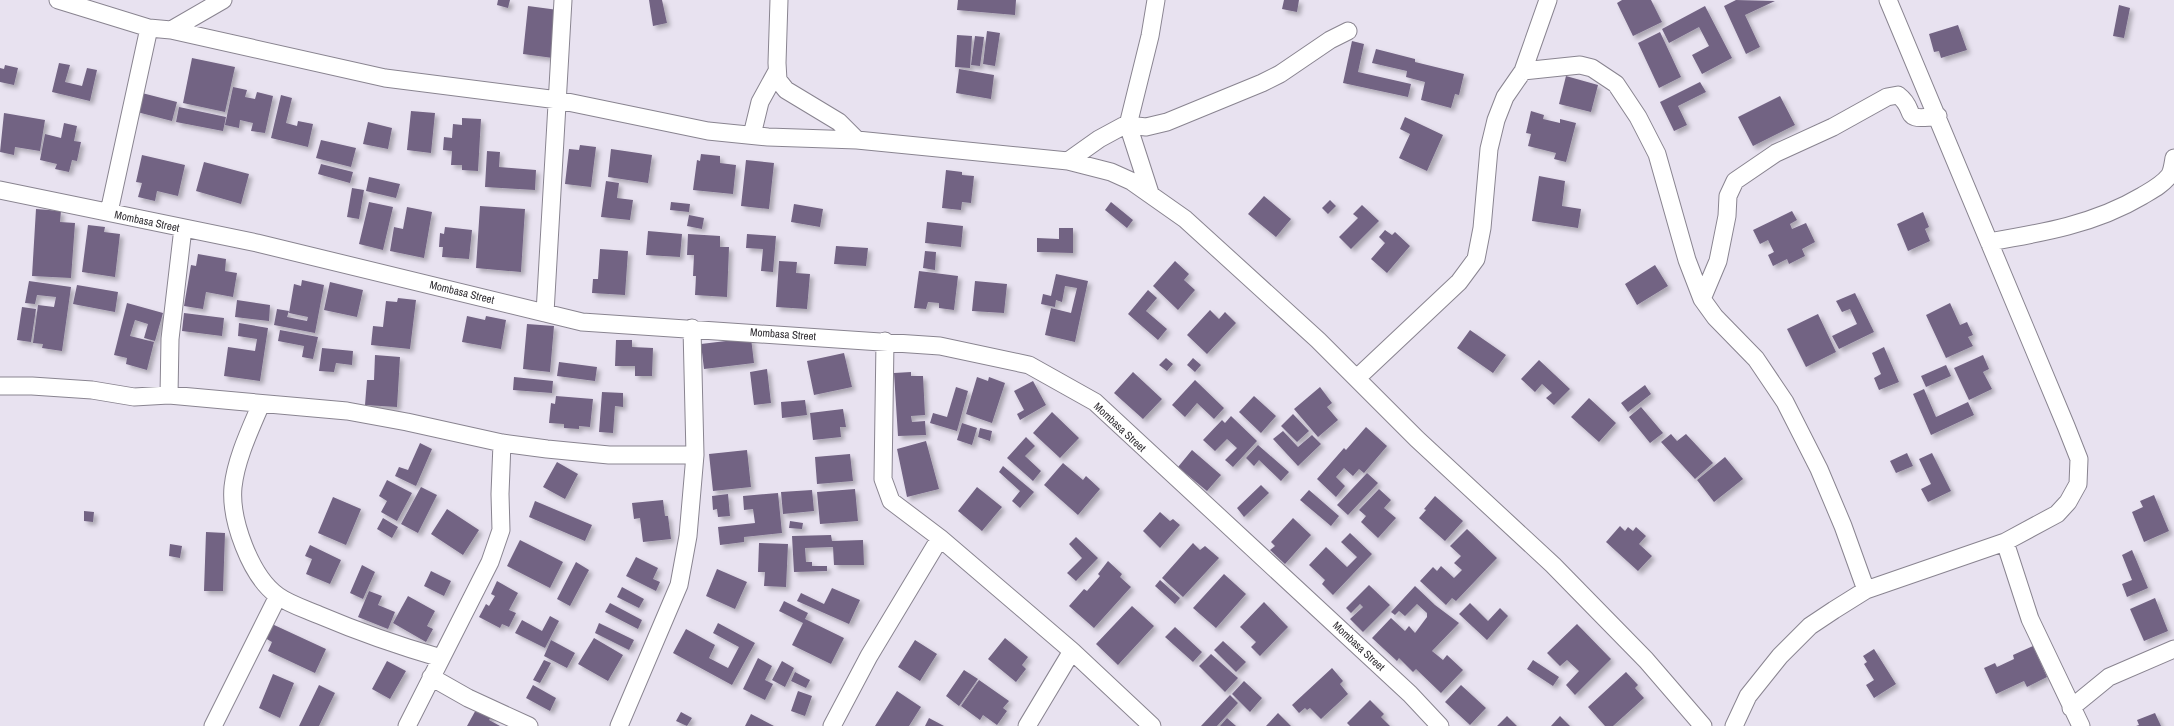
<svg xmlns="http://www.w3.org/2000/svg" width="2174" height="726" font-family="'Archivo Narrow',sans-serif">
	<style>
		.building { fill: #726383; filter: url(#shadow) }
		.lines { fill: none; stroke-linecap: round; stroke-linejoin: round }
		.street-casing { stroke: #898490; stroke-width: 19 }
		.street { stroke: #fff; stroke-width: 17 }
		.labels { text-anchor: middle; stroke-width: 4; stroke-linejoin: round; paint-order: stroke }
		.street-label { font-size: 11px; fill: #302d32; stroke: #fff }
	</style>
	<defs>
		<filter id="shadow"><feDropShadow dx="3.5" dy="3.5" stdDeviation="2" flood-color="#0004"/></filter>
	</defs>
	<rect width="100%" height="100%" fill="#e8e2f0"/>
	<!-- building -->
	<path class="building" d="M498,0H510L508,8L497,5Z
		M649,0H662L667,23L653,26Z
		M958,0H1016L1015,15L957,10Z
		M1284,0H1299L1297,12L1282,9Z
		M1622,0H1651L1662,22L1633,36L1617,3Z
		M1736,0L1775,1L1745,15L1760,47L1746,54L1724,6Z
		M2119,5L2130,8L2124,38L2113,36Z
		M528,6L558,10L553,58L523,54Z
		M1705,6L1732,58L1702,74L1692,55L1709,46L1699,27L1669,43L1662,29Z
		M1958,25L1967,50L1941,58L1939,51L1934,52L1929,34Z
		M987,31L1000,33L995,66L983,64Z
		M1660,32L1681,77L1659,88L1638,43Z
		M957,35L972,36L970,68L955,67Z
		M975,36L984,37L980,66L971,65Z
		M1352,41L1364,44L1358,72L1411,84L1408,97L1343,83Z
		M1376,49L1415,59V62L1464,74L1459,95L1455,94L1451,108L1421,100L1425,82L1406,77L1407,71L1372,63Z
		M192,58L235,67L225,112L183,103Z
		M59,63L70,65L65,82L82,86L87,68L97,70L90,101L52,92Z
		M5,65L18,68L14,85L0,82V68L4,69Z
		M959,69L994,75L991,99L956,93Z
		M1566,76L1598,85L1591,112L1559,104Z
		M1700,82L1706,92L1678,106L1687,125L1674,131L1660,102Z
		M233,87L247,90L245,97L255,99L257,92L273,96L265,133L251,131L253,123L240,120L239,128L225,125Z
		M142,93L177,102L172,121L137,112Z
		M281,95L292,98L286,123L297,126L298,121L313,124L308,147L271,138Z
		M1780,96L1795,125L1753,146L1738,117Z
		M179,107L226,117L223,131L176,122Z
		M411,111L435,113L431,153L407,150Z
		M1531,111L1544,115L1543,119L1560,123V119L1576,123L1566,162L1554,159L1556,153L1528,146L1531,134L1526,133Z
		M4,113L45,120L40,151L15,147L14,155L0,152Z
		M1405,117L1443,135L1427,171L1399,158L1410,134L1400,129Z
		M462,118L481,119L478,171L462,170V165H451L452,151L443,150L444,137L452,138L453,124L462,125Z
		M368,122L392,128L388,149L363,144Z
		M64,123L77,126L74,141L81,142L77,161L72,160L69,172L55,169L57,164L40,160L45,134L61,138Z
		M321,140L356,148L351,167L316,158Z
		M580,145L596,147L591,187L565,184L569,149L579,150Z
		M611,149L652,155L648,183L608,177Z
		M487,151L500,152L499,167L536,170L535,190L485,187Z
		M701,154L720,156V163L736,165L733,194L693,190L697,160L700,161Z
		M142,155L185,165L178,196L157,191L155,201L138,197L142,183L136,182Z
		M746,160L774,163L769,209L741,206Z
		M204,162L249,174L241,204L196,191Z
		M321,164L353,172L350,183L318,174Z
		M946,170L962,172V175L974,176L971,203L962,202L961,210L942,208Z
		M1539,176L1565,181L1562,206L1581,209L1578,228L1532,221Z
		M369,177L400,184L396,198L366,191Z
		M606,181L619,183L617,198L633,200L630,220L601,217Z
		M352,188L364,190L359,219L347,217Z
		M1264,196L1291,219L1276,237L1248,214Z
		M1330,200L1336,206L1328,214L1322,208Z
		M369,202L393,207L383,250L359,244Z
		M671,202L690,204L689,212L670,210Z
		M1111,202L1133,220L1127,228L1105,210Z
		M794,204L823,209L820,227L791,222Z
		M1362,205L1379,221L1351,249L1339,237L1358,218L1353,214Z
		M480,206L525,209L521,272L476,268Z
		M407,207L432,212L424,258L390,251L394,227L403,229Z
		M36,209L61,211L60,222L75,223L71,278L32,276Z
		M1792,211L1797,220L1790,224L1792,229L1806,223L1815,242L1802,249L1805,256L1789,264L1787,259L1773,266L1768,255L1774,252L1768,240L1760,244L1753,230Z
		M1923,212L1929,227L1925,229L1930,241L1908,251L1897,224Z
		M689,215L704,218L702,229L687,226Z
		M927,222L963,226L961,247L925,243Z
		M88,225L105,227L104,232L120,234L115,277L82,272Z
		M445,227L472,230L469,259L442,257L443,247H439L440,233L444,234Z
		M1059,228H1073V253L1037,252V238L1059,239Z
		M1385,230L1392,235L1395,232L1410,246L1387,273L1371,259L1385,243L1379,237Z
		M648,231L682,234L680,257L646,255Z
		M688,234L720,236V247H729L727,297L695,295L696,276H693L694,255H687Z
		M747,234L776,236L773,272L761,271L763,249L746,248Z
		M836,246L868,248L866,266L834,264Z
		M600,249L628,251L625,295L592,293L593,279H598Z
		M925,251L936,252L935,270L923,268Z
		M198,254L226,259L225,271L237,273L233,297L206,292L203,309L184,306L191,265L196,266Z
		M779,261L797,262L796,273L810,274L807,309L776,307Z
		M1175,261L1189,274L1184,280L1195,290L1178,310L1153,286Z
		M1655,265L1668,286L1637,305L1625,284Z
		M919,271L958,276L954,310L939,308V303L928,302L926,309L914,308Z
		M1056,274L1088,281L1075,342L1045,335L1051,308L1071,313L1077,288L1065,286L1062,302L1056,300L1055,307L1041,304L1043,294L1051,296Z
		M302,280L324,285L315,333L274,325L277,309L289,311L287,317L307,321L308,317L289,313L294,284L301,286Z
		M29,281L71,287L62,351L42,348L43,344L33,343L38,305L54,307L56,297L37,295L35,304L25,303Z
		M975,281L1007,284L1004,313L972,311Z
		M330,282L363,290L357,317L324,310Z
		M77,285L118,292L115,312L73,304Z
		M1148,290L1157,298L1146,311L1167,329L1158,340L1128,314Z
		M1855,293L1874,332L1839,349L1832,336L1857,324L1850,309L1842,312L1836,301Z
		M398,298L416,300L410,349L371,345L373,326L383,327L386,301L397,302Z
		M237,300L270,305L269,321L235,317Z
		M127,303L163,313L155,341L144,338L148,324L135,320L130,336L154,342L147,370L126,364L127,358L114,355Z
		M1950,303L1960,325L1967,322L1973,335L1968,337L1973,346L1946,358L1926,315Z
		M22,307L36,309L31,342L17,340Z
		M1210,310L1219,319L1225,312L1236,323L1207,354L1187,335Z
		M184,313L224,318L222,336L182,331Z
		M1818,314L1836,352L1806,367L1787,329Z
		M467,316L485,320L486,316L506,320L501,349L462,342Z
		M239,323L268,328L260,381L224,376L228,347L255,351L257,339L238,336Z
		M527,324L554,326L550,372L523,369Z
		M280,330L318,337L313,359L302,357L304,346L278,341Z
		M1470,330L1506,355L1493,373L1457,348Z
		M751,338L754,363L704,369L701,344Z
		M616,340H632V347L653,348L652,376H635V366H615Z
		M1884,347L1899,382L1879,390L1874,378L1881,374L1872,353Z
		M322,348L353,351L352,365L336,363L334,372L319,371Z
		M844,353L852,387L814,395L807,361Z
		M375,355L400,357L397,407L365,405L367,380H374Z
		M1983,355L1989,369L1983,372L1992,389L1969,400L1954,368Z
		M1166,358L1173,364L1167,371L1159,365Z
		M1193,358L1201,365L1195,372L1187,365Z
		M1539,360L1570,389L1554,405L1546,398L1552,393L1542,384L1535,392L1521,379Z
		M559,362L597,367L595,381L557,376Z
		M1946,365L1951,376L1926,387L1921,376Z
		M767,369L771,403L754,405L750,372Z
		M911,372V376H923L925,415L911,416L912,422L925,421L926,435L898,436L894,373Z
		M1133,372L1162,399L1143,419L1114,393Z
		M514,377L553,381L552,393L513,390Z
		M977,377L988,381L989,377L1005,383L992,423L966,414Z
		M1195,380L1224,408L1214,419L1197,403L1185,417L1172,405Z
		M1033,381L1046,405L1020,420L1017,414L1024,410L1014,391Z
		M1645,385L1651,394L1628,412L1621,403Z
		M956,387L968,391L957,431L930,423L933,413L947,417Z
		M1320,387L1332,403L1327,407L1338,420L1318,437L1294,409Z
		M1924,389L1936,417L1968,402L1974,415L1931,435L1913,394Z
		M602,392L623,393V407L615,406L613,433L599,432Z
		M556,396L593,399L590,427L579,426V429L564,428V424L549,423L551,403L555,404Z
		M1254,396L1276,416L1261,433L1239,412Z
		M1589,398L1616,423L1599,442L1571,417Z
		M805,400L807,415L782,418L781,402Z
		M1641,407L1663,433L1650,443L1629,417Z
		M843,409L846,427H840L841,437L813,440L810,413Z
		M1052,412L1079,438L1060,458L1033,433Z
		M1293,414L1309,431L1297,442L1281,426Z
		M1231,416L1257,441L1233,467L1225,460L1237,448L1227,439L1215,451L1203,440L1222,420L1225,423Z
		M962,423L977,428L972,445L957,440Z
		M1366,427L1387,446L1364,473L1359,469L1353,476L1344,468L1336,477L1345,486L1336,497L1317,479L1344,448L1346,450Z
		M980,428L992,431L990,441L978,437Z
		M1283,431L1298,447L1312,435L1321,444L1298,466L1273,439Z
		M1671,434L1677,441L1686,434L1713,463L1695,479L1661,442Z
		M1026,437L1035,446L1025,456L1041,471L1033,481L1007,458Z
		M926,441L939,489L907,497L897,449Z
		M420,443L432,449L416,486L395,476L399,467L408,470Z
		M1258,445L1289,472L1281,481L1259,460L1254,466L1246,458Z
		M747,450L751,487L713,491L709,454Z
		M1192,450L1221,475L1207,491L1178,467Z
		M1907,453L1913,466L1896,473L1890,461Z
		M1932,453L1951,491L1928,502L1921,489L1931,484L1919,459Z
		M850,454L853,481L817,484L815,457Z
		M1725,457L1743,479L1714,502L1697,480Z
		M557,462L578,474L565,499L543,487Z
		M1063,463L1083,480L1086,476L1100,489L1078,515L1044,485Z
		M1003,466L1034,492L1020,508L1012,501L1020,491L999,472Z
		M1367,473L1378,483L1348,515L1337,505Z
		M387,480L412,493L397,521L381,512L387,501L379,496Z
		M1261,485L1269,493L1244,517L1237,508Z
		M421,487L437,495L418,533L401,524Z
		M977,487L1002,507L982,531L958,511Z
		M855,489L858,521L820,524L817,492Z
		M1379,489L1391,500L1384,508L1396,518L1378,538L1361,522L1366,516L1359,510Z
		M812,490L814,511L783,514L781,492Z
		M1309,490L1339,516L1331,526L1300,500Z
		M778,493L782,533L744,537V542L720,545L718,527L755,523L753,509L744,510L743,496Z
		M728,494L730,516L718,517L717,509L713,510L712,496Z
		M2154,495L2169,531L2144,542L2132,512L2143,507L2140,501Z
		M1435,496L1463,521L1445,541L1419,518L1426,510L1424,509Z
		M333,497L361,509L346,545L318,533Z
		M663,500L665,516H668L671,539L643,542L640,518L634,519L632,503Z
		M535,501L592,525L585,541L529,517Z
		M447,509L479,530L463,555L431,534Z
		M84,511L94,512L93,522L84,521Z
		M1160,512L1170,521L1173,519L1180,525L1160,548L1143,531Z
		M383,518L398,527L392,538L377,529Z
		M1293,518L1311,535L1285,564L1270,550L1275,546L1271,542Z
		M790,521L803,523L802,529L789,528Z
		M1620,526L1625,531L1628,527L1633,531L1636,527L1646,536L1639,544L1652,556L1638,571L1606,542Z
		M1467,529L1497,558L1456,601L1452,598L1446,605L1420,581L1433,567L1437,571L1441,566L1454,578L1462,570L1454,563L1461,556L1450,546Z
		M206,532L225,533L223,591H204Z
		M1350,533L1372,554L1333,595L1322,584L1325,580L1309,565L1326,547L1347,567L1357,557L1341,542Z
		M831,535L832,541L863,540L864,565H834L833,547L805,548L806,562H812V566H827V571L794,572L792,536Z
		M1076,537L1098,558L1076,581L1067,573L1082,558L1069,544Z
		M520,540L563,562L550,588L507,566Z
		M759,543L788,544L786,587L764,586L765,572H758Z
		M1193,543L1200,550L1205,546L1219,558L1183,597L1162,578Z
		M170,544L182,546L180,558L169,556Z
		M310,545L341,560L330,584L306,574L312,559L305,556Z
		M2132,550L2148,588L2127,597L2122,584L2132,580L2122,555Z
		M636,557L658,568L653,579L660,582L656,591L626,576Z
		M1108,561L1122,574L1120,577L1131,587L1094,628L1069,606L1084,589L1087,591L1100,576L1098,574Z
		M576,562L589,570L570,606L557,599Z
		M362,565L375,572L363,599L350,593Z
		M717,569L747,582L735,609L706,596Z
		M431,571L451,581L444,596L424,586Z
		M1224,574L1246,594L1216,628L1193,608Z
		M1160,580L1180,598L1175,604L1155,586Z
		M497,581L518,593L509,610L516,613L509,627L502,624L500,628L479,617L486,604L489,606L495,596L491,594Z
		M1369,585L1390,605L1363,632L1350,619L1363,607L1360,604L1351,613L1346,608Z
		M1415,586L1435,605L1459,623L1432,651L1443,660L1447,655L1463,670L1441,693L1416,669L1413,672L1399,658L1397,661L1372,638L1391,618L1405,631L1409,626L1415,633L1427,617V613L1417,604L1405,616L1399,611L1395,615L1391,612Z
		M622,587L644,599L639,608L617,597Z
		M832,588L860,600L849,624L797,601L801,593L824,604Z
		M369,591L382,596L378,605L395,612L388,629L358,617Z
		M408,596L435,611L427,626L433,629L426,642L393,623Z
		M2155,598L2168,631L2144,641L2130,609Z
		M784,601L808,613L805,619L844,638L831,664L792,645L803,623L779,611Z
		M1264,602L1288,627L1260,656L1251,647L1256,642L1240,627Z
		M610,603L642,620L638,629L605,612Z
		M1470,603L1488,621L1500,608L1508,616L1487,640L1459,614Z
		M1132,606L1154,626L1118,665L1096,644Z
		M550,616L559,621L545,648L515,633L522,620L542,631Z
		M599,623L634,640L629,650L595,633Z
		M718,623L755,643L732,685L673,653L686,629L715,645L709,658L728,668L739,647L713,633Z
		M272,624L326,649L315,673L268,651L272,642L265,638Z
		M1577,624L1611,659L1575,695L1566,685L1579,671L1567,660L1560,666L1547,653Z
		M1175,627L1202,652L1193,662L1165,637Z
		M594,638L623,655L608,681L578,664Z
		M1005,638L1028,657L1022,665L1026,669L1016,682L988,659Z
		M551,640L575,653L567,668L544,656Z
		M915,640L937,654L920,681L898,667Z
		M1223,641L1246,662L1236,672L1214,650Z
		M2033,646L2047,677L2027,687L2024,681L1996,694L1984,668L1995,663L1997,667L2014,659L2013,655Z
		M1874,649L1896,684L1874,698L1866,685L1874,680L1864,664L1867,662L1863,656Z
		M1211,654L1238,678L1225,692L1199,666Z
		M758,658L772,666L765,680L773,684L765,700L743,689Z
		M544,660L551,663L540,683L533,680Z
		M1533,660L1559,677L1553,686L1527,669Z
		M387,661L406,671L390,699L372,689Z
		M782,661L794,668L785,687L772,680Z
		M1332,668L1343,681L1340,684L1348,694L1321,719L1310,708L1307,710L1305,708L1299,713L1292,705Z
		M964,670L978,679L959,706L946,696Z
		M795,672L810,680L806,688L791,681Z
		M1626,672L1638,685L1635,688L1644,698L1613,726H1605L1588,707Z
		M273,674L294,683L280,718L259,708Z
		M979,680L1009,701L1003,708L1007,711L997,725L983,715L980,720L961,706Z
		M1244,681L1262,698L1250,712L1232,694Z
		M319,685L335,693L319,726H299Z
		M533,685L556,698L550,711L526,698Z
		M1461,685L1486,708L1470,725L1445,702Z
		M798,691L812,696L805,716L791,711Z
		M897,691L921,707L909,726H875Z
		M1230,695L1238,703L1217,726H1201Z
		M1370,700L1384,714L1381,717L1390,726H1350L1347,723Z
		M478,706L493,714L489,720L500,726H467Z
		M681,712L692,718L687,726L676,721Z
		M1278,713L1291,726H1266Z
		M2155,713L2161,726H2136L2139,725L2137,720Z
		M751,714L774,726H745Z
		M1507,716L1517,726H1497Z
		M1560,716L1570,726H1551Z
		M929,718L944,726H925Z
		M1227,718L1236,726H1220Z"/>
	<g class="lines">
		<defs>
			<path id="street" d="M58,0L149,28L171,30L385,78L558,100L708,131L768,137L857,140L1068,161L1111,172L1131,181L1185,219L1318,340L1417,439L1553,565L1646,660L1703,726
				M779,0L777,63L778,80L786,90L839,122L857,140
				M171,30L223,0
				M1523,71L1580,65L1592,68L1616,84L1638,117L1657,154L1687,260L1702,299L1715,317L1756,359L1785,402L1819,469L1843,526L1866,590
				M752,135L760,102L777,71
				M1068,161L1099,139L1123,126L1128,125L1146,127L1167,122L1262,83L1280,74L1330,40L1348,31
				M0,190L257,243L582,322L940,346L1029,365L1095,402L1410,694L1440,726
				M1150,193L1128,125L1150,36L1156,0
				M109,212L149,28
				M1989,242C2042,233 2095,224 2142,196C2152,190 2162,185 2169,176C2172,172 2173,164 2174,158
				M1702,299L1718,261L1727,216L1728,196L1735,181L1776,153L1833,127L1887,97L1898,95C1919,111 1898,122 1938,116
				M545,313L563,0
				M885,341L883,479L891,501L940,538L1072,651L1152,726
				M1357,378L1459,282L1476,259L1482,228L1489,149L1496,120L1505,97L1523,71L1548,0
				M0,386H32L92,390L134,397L169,395L302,407L347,411L407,422L502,443L547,449L609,455H695
				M169,395L170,339L183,228
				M261,404C250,430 236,459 233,487C230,519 250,576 278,596C289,604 305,609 319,615C359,632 399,646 441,658
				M2005,542L2030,619L2081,726
				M431,677L468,698L529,726
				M2071,708L2109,677L2174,649
				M213,726L278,596
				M407,726L490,562L501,530L500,494L502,443
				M619,726L679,585L688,536L695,455L692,328
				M832,726L869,656L940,538
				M1027,726L1072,651
				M1734,726L1748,696L1780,656L1810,626L1834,610L1866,590L2005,542L2057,514L2068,502L2078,484L2079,459L2066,426L1888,0"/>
		</defs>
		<!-- street casing -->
		<use href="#street" class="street-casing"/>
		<!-- street -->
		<use href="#street" class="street"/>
	</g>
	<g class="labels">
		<!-- street labels -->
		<g class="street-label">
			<text transform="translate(147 221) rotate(12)" y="4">Mombasa Street</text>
			<text transform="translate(462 292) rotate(14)" y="4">Mombasa Street</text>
			<text transform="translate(783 334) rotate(4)" y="4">Mombasa Street</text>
			<text transform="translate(1120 427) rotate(43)" y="4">Mombasa Street</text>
			<text transform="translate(1359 646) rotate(43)" y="4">Mombasa Street</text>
		</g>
	</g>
</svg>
